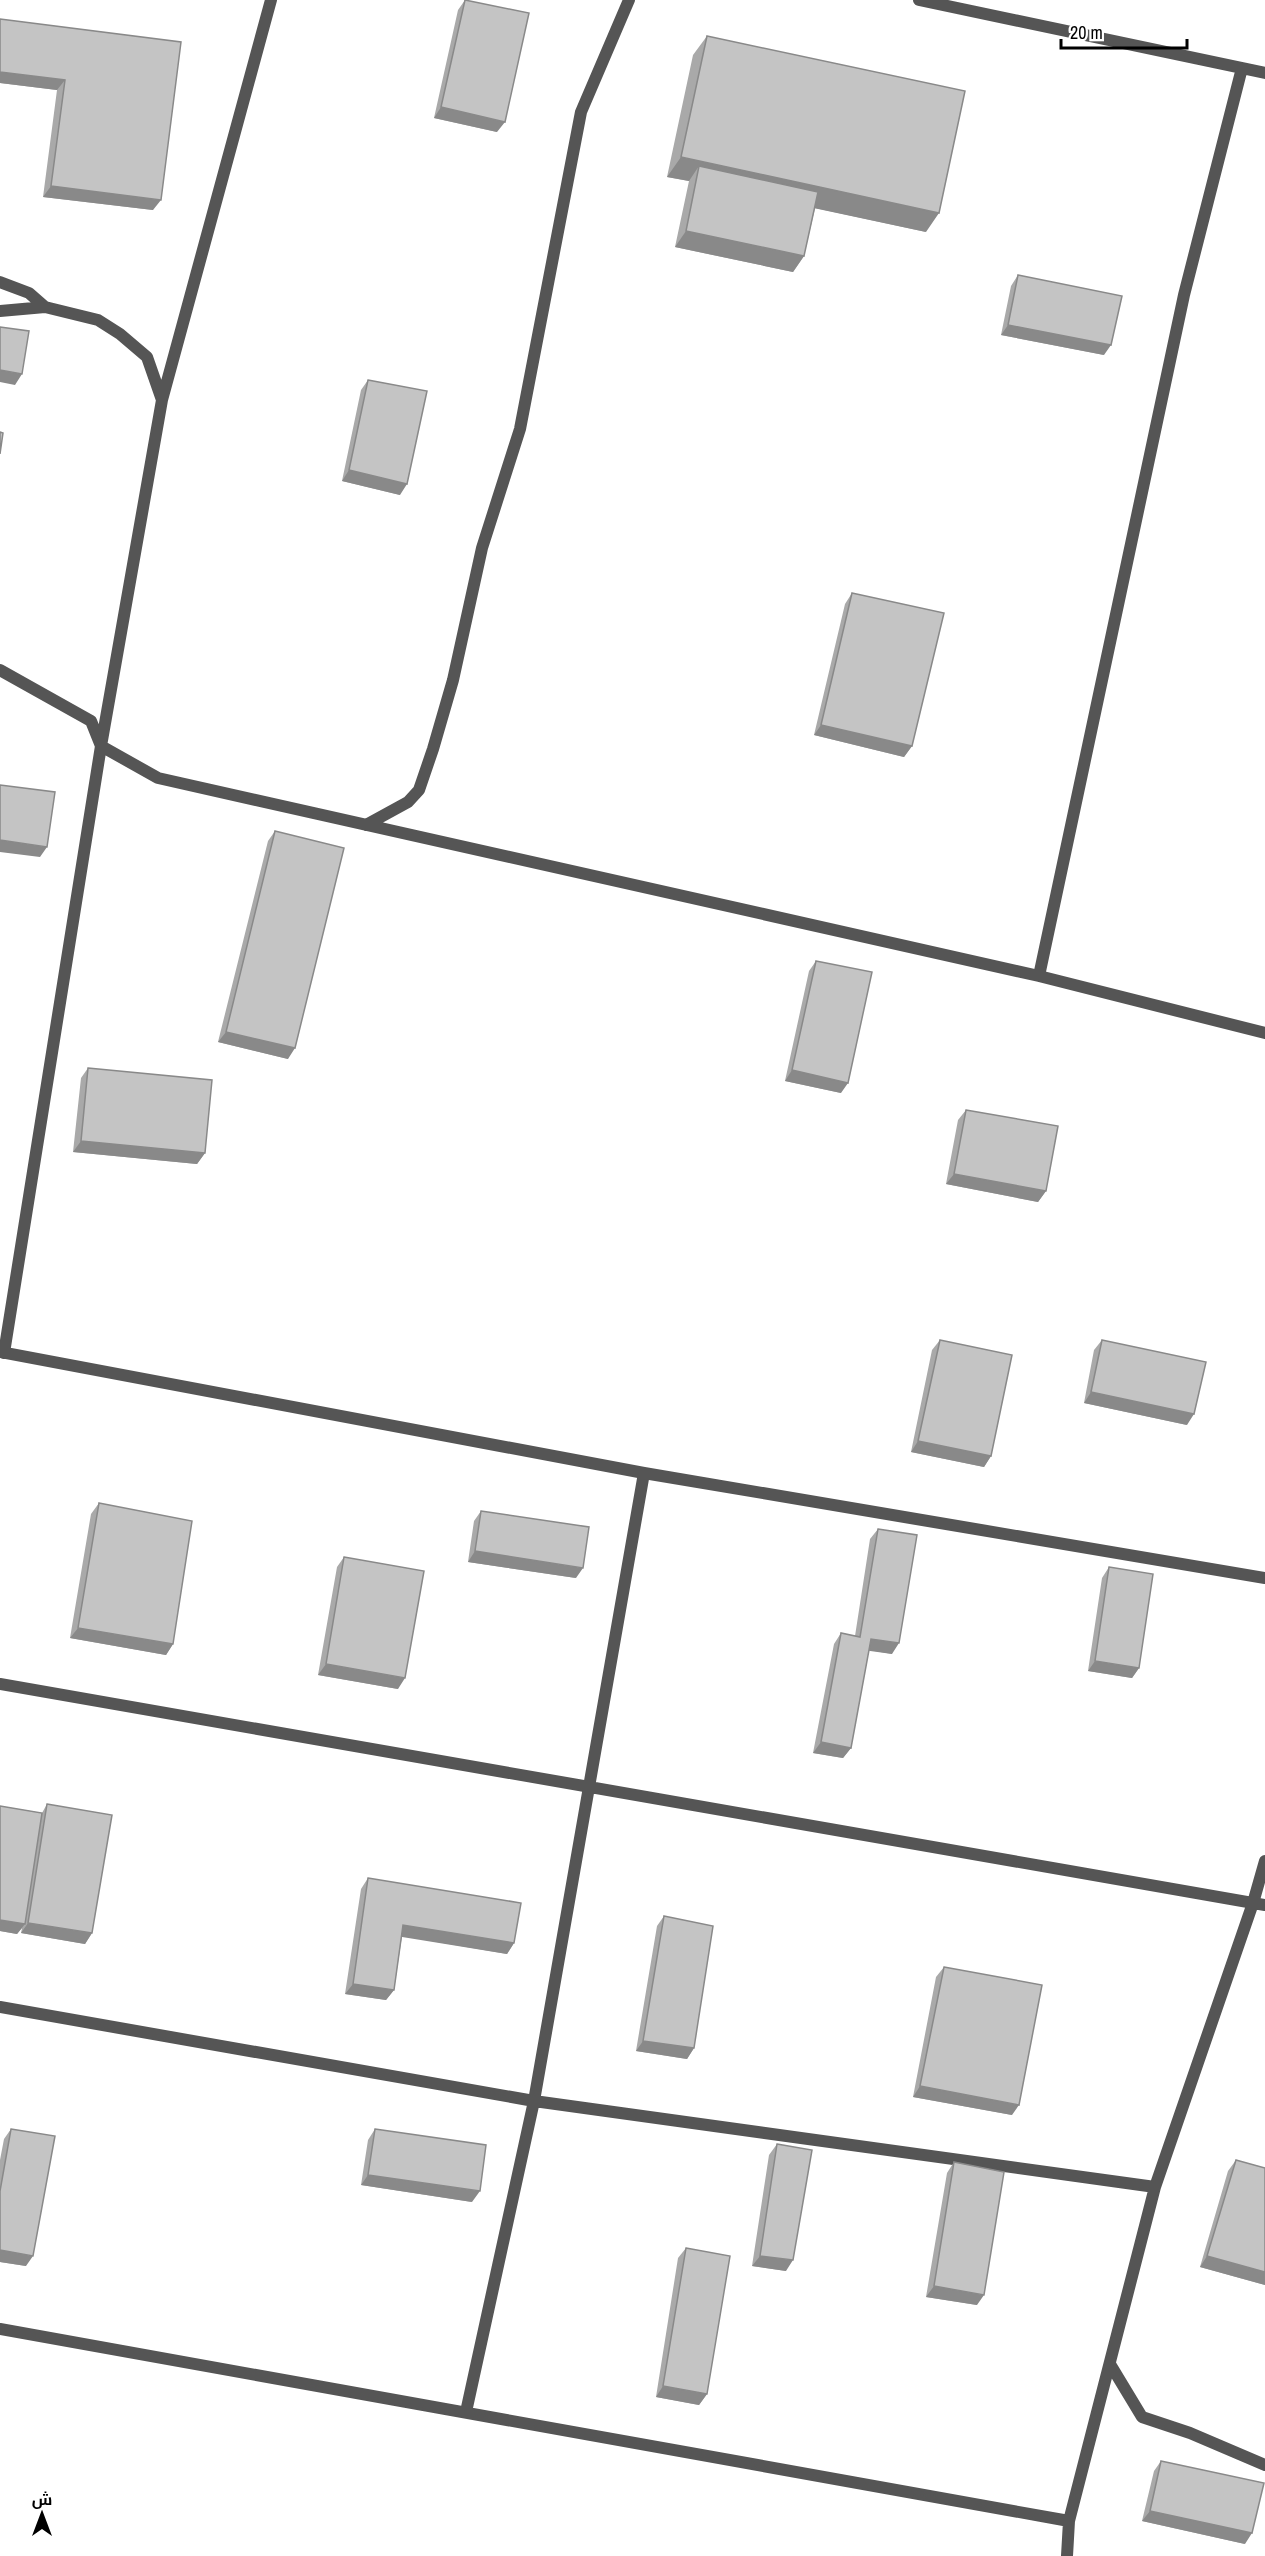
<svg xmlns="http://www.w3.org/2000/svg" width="1265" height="2556" font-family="'Archivo Narrow',Cairo,sans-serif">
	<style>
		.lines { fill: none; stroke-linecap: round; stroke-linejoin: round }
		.street { stroke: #555; stroke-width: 12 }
		.wall { fill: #a9a9a9 }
		.shaded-wall { fill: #898989 }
		.building { fill: #c4c4c4; stroke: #898989; stroke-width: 1.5 }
	</style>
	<rect width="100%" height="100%" fill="#fff"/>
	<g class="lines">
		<!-- street -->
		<path class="street" d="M919,0L1265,73
			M0,282L29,293L45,307L98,320L120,334L147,357L162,400
			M0,311L45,307
			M0,670L91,721L101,746L158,778L1039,976L1265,1033
			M366,825L408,802L419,790L433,749L453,680L482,548L520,429L581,112L629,0
			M1039,976L1184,295L1242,68
			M0,1352L644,1473L1265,1578
			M4,1353L101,746L162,400L271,0
			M0,1684L1265,1905
			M0,2007L534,2101L1155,2187
			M0,2329L1069,2521
			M1110,2364L1142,2417L1190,2433L1265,2465
			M466,2412L534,2101L644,1473
			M1067,2556L1069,2521L1155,2187L1253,1903L1265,1861"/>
	</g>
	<!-- wall -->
	<path class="wall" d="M465,0L497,132L434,118L458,10Z
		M0,19L181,42L153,210L43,197L57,90L0,83Z
		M707,36L926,232L815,208L804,256L793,272L675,247L689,181L667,177L693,55Z
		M1018,275L1104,355L1001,335L1011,286Z
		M368,380L400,495L342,481L361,390Z
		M852,593L912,746L904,757L814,735L845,604Z
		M275,831L288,1059L218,1042L268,841Z
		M816,961L841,1093L785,1081L809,971Z
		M88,1068L205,1153L197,1164L73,1152L81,1078Z
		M966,1110L1046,1191L1038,1202L946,1184L958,1120Z
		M940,1340L991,1456L984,1467L911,1452L932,1350Z
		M1102,1340L1187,1425L1084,1403L1094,1350Z
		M99,1503L173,1644L166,1655L70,1638L91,1514Z
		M481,1511L576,1578L468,1562L474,1521Z
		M878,1529L892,1654L869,1650L851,1748L843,1758L813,1753L834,1644L841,1633L855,1636L870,1539Z
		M344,1557L398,1689L318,1675L337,1567Z
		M1109,1567L1139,1668L1132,1678L1088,1671L1102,1578Z
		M47,1804L92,1933L85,1944L21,1933L22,1928L17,1934L0,1931V1806L42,1813Z
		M368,1878L514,1943L507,1954L402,1936L394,1990L386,2000L345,1994L361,1889Z
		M664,1916L694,2048L687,2059L636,2051L657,1926Z
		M944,1967L1012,2115L913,2097L936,1977Z
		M11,2129L26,2266L0,2262V2160L4,2139Z
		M375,2129L472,2202L361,2185L368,2140Z
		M777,2144L786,2271L752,2266L769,2155Z
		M1236,2160L1265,2168V2285L1200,2267L1228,2171Z
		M954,2162L977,2305L926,2297L947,2173Z
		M686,2248L707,2394L699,2405L656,2397L678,2258Z
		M1161,2461L1245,2544L1142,2521L1154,2471Z"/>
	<!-- shaded-wall -->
	<path class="shaded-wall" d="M0,72L65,80L57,90L0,83Z
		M441,107L505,122L497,132L434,118Z
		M681,157L939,213L926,232L696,183L699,166L689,181L667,177Z
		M51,186L161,200L153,210L43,197Z
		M686,231L804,256L793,272L675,247Z
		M1008,325L1111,345L1104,355L1001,335Z
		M0,370L22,374L15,385L0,382Z
		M349,470L407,484L400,495L342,481Z
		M821,725L912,746L904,757L814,735Z
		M0,840L47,847L40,857L0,852Z
		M226,1032L295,1048L288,1059L218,1042Z
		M792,1070L848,1083L841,1093L785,1081Z
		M81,1141L205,1153L197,1164L73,1152Z
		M954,1174L1046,1191L1038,1202L946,1184Z
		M1091,1392L1194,1414L1187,1425L1084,1403Z
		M918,1441L991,1456L984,1467L911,1452Z
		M475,1551L583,1568L576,1578L468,1562Z
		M78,1628L173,1644L166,1655L70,1638Z
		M871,1639L899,1643L892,1654L863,1650Z
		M1095,1661L1139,1668L1132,1678L1088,1671Z
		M326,1664L405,1678L398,1689L318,1675Z
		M821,1742L851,1748L843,1758L813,1753Z
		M0,1920L25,1924L17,1934L0,1931Z
		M28,1923L92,1933L85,1944L21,1933Z
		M403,1925L514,1943L507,1954L396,1936Z
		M353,1984L394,1990L386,2000L345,1994Z
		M643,2041L694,2048L687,2059L636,2051Z
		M920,2086L1019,2105L1012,2115L913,2097Z
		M368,2175L480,2191L472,2202L361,2185Z
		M0,2250L33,2256L26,2266L0,2262Z
		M760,2256L793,2260L786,2271L752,2266Z
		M1207,2256L1265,2272V2285L1200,2267Z
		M934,2286L984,2295L977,2305L926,2297Z
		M663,2386L707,2394L699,2405L656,2397Z
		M1150,2511L1252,2533L1245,2544L1142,2521Z"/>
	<!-- building -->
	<path class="building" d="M465,0L529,13L505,122L441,107Z
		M0,19L181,42L161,200L51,186L65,80L0,72Z
		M707,36L965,91L939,213L681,157Z
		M699,166L818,192L804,256L686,231Z
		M1018,275L1122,296L1111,345L1008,325Z
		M0,327L29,331L22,374L0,370Z
		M368,380L427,391L407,484L349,470Z
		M0,432L3,433L0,454Z
		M852,593L944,613L912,746L821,725Z
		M0,785L55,792L47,847L0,840Z
		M275,831L344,848L295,1048L226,1032Z
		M816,961L872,972L848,1083L792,1070Z
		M88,1068L212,1080L205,1153L81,1141Z
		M966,1110L1058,1126L1046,1191L954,1174Z
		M940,1340L1012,1355L991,1456L918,1441Z
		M1102,1340L1206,1362L1194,1414L1091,1392Z
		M99,1503L192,1521L173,1644L78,1628Z
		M481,1511L589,1527L583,1568L475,1551Z
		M878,1529L917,1535L899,1643L871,1639L851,1748L821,1742L841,1633L860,1637Z
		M344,1557L424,1571L405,1678L326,1664Z
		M1109,1567L1153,1574L1139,1668L1095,1661Z
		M47,1804L112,1815L92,1933L28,1923Z
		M0,1806L42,1813L25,1924L0,1920Z
		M368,1878L521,1903L514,1943L403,1925L394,1990L353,1984Z
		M664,1916L713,1926L694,2048L643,2041Z
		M944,1967L1042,1985L1019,2105L920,2086Z
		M11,2129L55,2136L33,2256L0,2250V2191Z
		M375,2129L486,2145L480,2191L368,2175Z
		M777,2144L812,2150L793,2260L760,2256Z
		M1236,2160L1265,2168V2272L1207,2256Z
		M954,2162L1004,2172L984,2295L934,2286Z
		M686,2248L730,2256L707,2394L663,2386Z
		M1161,2461L1264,2483L1252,2533L1150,2511Z"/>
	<!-- north arrow -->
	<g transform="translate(42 2514)" stroke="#ffffff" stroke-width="4.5" paint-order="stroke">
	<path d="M0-4.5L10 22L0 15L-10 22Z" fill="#000000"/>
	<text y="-9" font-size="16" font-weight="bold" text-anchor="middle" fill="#000000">ش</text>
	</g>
	<!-- scale -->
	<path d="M1061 39v9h126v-9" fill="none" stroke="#000000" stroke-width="3"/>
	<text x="1070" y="39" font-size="18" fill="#000000" stroke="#ffffff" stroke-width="4.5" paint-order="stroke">20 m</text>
</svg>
